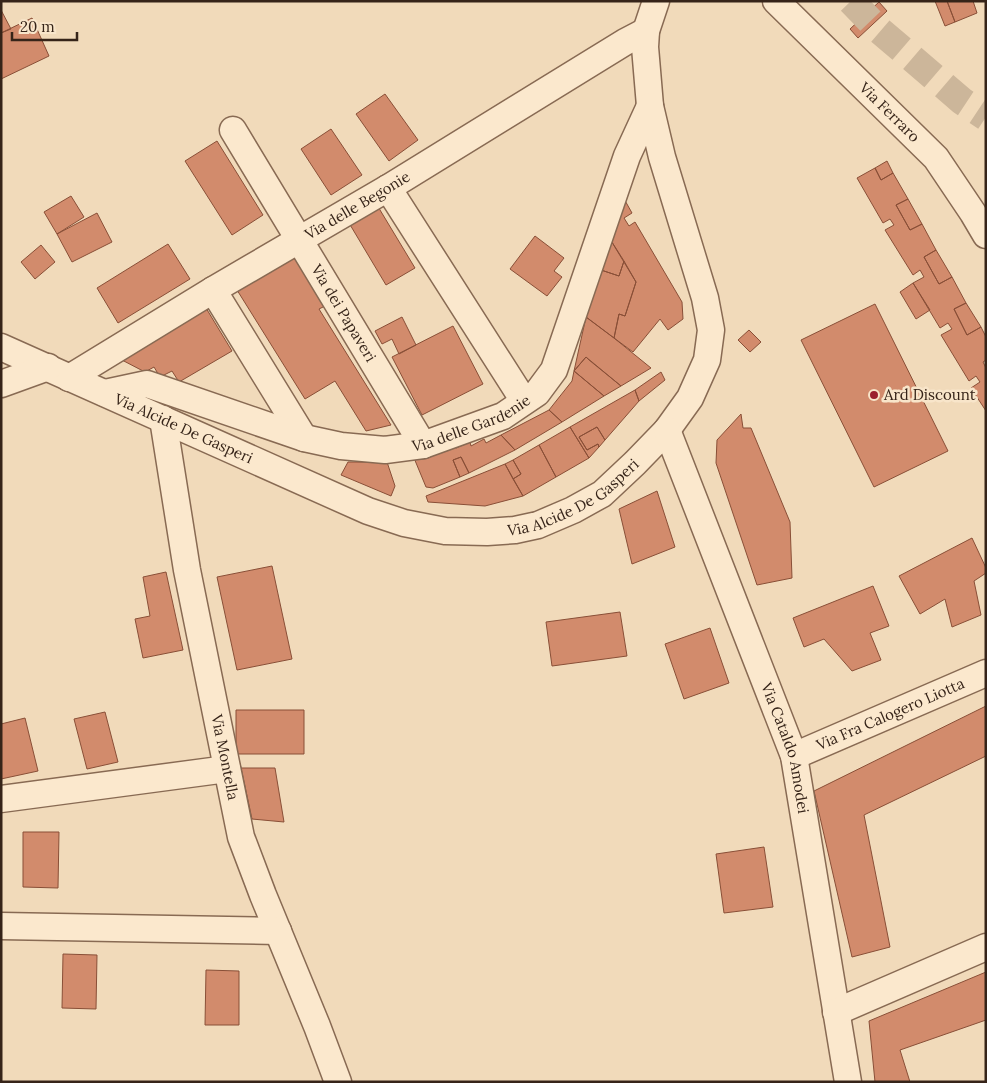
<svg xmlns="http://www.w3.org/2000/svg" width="987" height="1083" font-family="Lora,serif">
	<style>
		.building { fill: #d28b6c; stroke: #894f37 }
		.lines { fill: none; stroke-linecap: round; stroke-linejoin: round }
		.major-tunnel { stroke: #ccb69a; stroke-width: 28; stroke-dasharray: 28 14; stroke-linecap: butt }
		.minor-casing { stroke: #886a53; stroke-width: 29 }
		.minor { stroke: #fbe8cd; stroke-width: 26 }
		.poi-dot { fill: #9b1f2e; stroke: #f8e5ca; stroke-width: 2 }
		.labels { text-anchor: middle; stroke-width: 5; stroke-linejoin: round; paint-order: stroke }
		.street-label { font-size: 15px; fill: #362419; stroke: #f8e5ca }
		.poi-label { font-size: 15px; fill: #362419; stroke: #f8e5ca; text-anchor: start }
	</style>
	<rect width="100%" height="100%" fill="#f1daba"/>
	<!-- building -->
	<path class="building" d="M935,1H947L955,22L945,26Z
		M947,1H973L977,13L955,22Z
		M879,2L887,11L858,38L850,29Z
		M1,10L11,29L1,33Z
		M32,18L49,56L1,79V33Z
		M385,94L418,140L389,161L356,114Z
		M331,129L362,175L331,195L301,149Z
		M217,141L263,215L232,235L185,161Z
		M887,161L893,173L881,180L875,168Z
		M875,168L881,180L893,173L908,199L896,205L910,230L922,224L936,250L924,257L939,284L952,277L966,303L954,309L967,335L981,327L986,337V360L983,362L986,368V411L971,388L980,382L976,376L969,381L941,335L952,329L948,323L940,328L913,283L924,277L920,270L913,275L885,230L894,225L890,219L883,223L857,178Z
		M71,196L84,217L57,234L44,212Z
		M623,197L632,213L624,218L629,226L635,222L682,302L683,319L668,330L660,319L633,352L614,338L619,314L625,316L636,282L610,239Z
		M908,199L922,224L910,230L896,205Z
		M377,205L415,268L386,285L349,223Z
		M97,213L112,242L72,262L57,234Z
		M535,236L564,258L554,271L562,277L547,296L510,269Z
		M610,239L624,261L619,276L601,270Z
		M168,244L190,279L118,323L97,288Z
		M41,245L55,262L35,279L21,262Z
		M936,250L952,277L939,284L924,257Z
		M293,256L325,306L319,309L391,425L366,431L335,381L305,399L237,290Z
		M624,261L636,282L625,316L619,314L614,338L586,317L601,270L619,276Z
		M913,283L930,310L916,319L900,292Z
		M966,303L981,327L967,335L954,309Z
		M875,304L948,451L874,487L801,340Z
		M206,308L232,351L179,382L172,371L160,377L154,367L145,372L120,359Z
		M402,317L416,345L399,354L392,339L382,344L375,331Z
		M586,317L614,338L651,368L621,386L586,357L574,371Z
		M453,326L483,384L422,415L392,357Z
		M749,330L761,342L750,352L738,340Z
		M586,357L589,360L621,386L604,396L574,371Z
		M574,371L604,396L562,422L549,410L572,381Z
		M661,372L665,380L639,401L635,390Z
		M635,390L639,401L605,440L597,427L579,437L587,450L598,444L599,447L589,458L570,427Z
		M549,410L562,422L515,450L501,435Z
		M741,414L743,428H751L790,522L792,578L757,585L716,463L717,440Z
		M570,427L589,458L556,477L539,445Z
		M597,427L605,440L599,447L598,444L587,450L579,437Z
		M501,435L515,450L469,473L461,457L453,460L460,477L433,488L426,487L414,458L454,445L456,448L470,442L471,446L484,439L486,443Z
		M539,445L556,477L523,496L513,479L521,474L513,460Z
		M461,457L469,473L460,477L453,460Z
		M513,460L521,474L513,479L505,464Z
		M348,462H387L395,486L391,496L341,475Z
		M505,464L523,496L485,506L428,502L426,496Z
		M657,491L675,547L632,564L619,509Z
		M972,538L986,568V573L974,581L981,615L952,627L945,599L920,614L899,576Z
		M272,566L292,659L237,670L217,577Z
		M166,572L183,650L143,658L135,619L150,616L143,577Z
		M873,586L889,626L870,633L881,660L852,671L824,639L804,647L793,618Z
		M620,612L627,656L552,666L546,622Z
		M710,628L729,683L684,699L665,644Z
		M986,706V756L864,815L890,947L852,957L814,791Z
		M236,710H304V754H236Z
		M105,712L118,762L87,769L74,719Z
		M25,718L38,771L1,779V724Z
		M241,768H275L284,822L252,819Z
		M23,832H59L58,888L23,887Z
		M764,847L773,907L724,913L716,854Z
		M63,954L97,955L96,1009L62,1008Z
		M206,970L239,971V1025H205Z
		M986,972V1020L900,1050L910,1082H875L869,1021Z"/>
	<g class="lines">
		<!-- major-tunnel -->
		<path class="major-tunnel" d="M851,1L878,29L962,101L986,117"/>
		<defs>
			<g id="minor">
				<path id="s1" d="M776,1L936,158L973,213L986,235"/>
				<path id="s2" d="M233,130L423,445"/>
				<path d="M388,188L524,401"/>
				<path d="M213,290L304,438"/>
				<path id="s3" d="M1,347L368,511L404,523L445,531L487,532L515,530L538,525L573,510L602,494L635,463L667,430L690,398L707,360L711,330L705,298L662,157L650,106L645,47L646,31L656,1"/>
				<path id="s4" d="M69,378L213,290L388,188L625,42L646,31"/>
				<path d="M1,384L48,367"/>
				<path id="s5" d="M105,393L147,384L304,438L341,446L385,450L423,445L503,416L537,393L554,370L627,156L650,106"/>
				<path id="s6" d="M163,419L187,570L241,837L263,895L317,1026L338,1082"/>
				<path id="s7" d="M667,430L794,756L848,1082"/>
				<path id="s8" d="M794,756L986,673"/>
				<path d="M1,799L227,769"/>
				<path d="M1,926L278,931"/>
				<path d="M836,1012L986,947"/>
			</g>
		</defs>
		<!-- minor casing -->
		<use href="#minor" class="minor-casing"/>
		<!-- minor -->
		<use href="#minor" class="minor"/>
	</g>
	<!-- markers -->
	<circle class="poi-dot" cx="874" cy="395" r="5"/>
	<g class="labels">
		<!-- street labels -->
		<g class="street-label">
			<text dy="5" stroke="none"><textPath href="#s1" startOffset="159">Via Ferraro</textPath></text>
			<text dy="5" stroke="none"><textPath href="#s4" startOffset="336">Via delle Begonie</textPath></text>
			<text dy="5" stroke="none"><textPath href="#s2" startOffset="214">Via dei Papaveri</textPath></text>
			<text dy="5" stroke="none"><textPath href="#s5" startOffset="382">Via delle Gardenie</textPath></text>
			<text dy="5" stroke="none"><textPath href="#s3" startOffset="200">Via Alcide De Gasperi</textPath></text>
			<text dy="5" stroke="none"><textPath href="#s3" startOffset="619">Via Alcide De Gasperi</textPath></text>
			<text dy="5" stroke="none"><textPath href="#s8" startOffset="105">Via Fra Calogero Liotta</textPath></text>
			<text dy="5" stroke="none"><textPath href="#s7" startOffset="340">Via Cataldo Amodei</textPath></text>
			<text dy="5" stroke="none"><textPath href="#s6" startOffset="344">Via Montella</textPath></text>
		</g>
		<!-- poi labels -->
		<g class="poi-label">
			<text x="884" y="400">Ard Discount</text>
		</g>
	</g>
	<!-- border -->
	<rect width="987" height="1083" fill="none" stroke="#362419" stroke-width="5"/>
	<!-- scale -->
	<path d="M12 32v8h65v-8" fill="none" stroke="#362419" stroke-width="2.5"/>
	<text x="20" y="32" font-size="15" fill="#362419" stroke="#f8e5ca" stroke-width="4" paint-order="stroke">20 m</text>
</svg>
